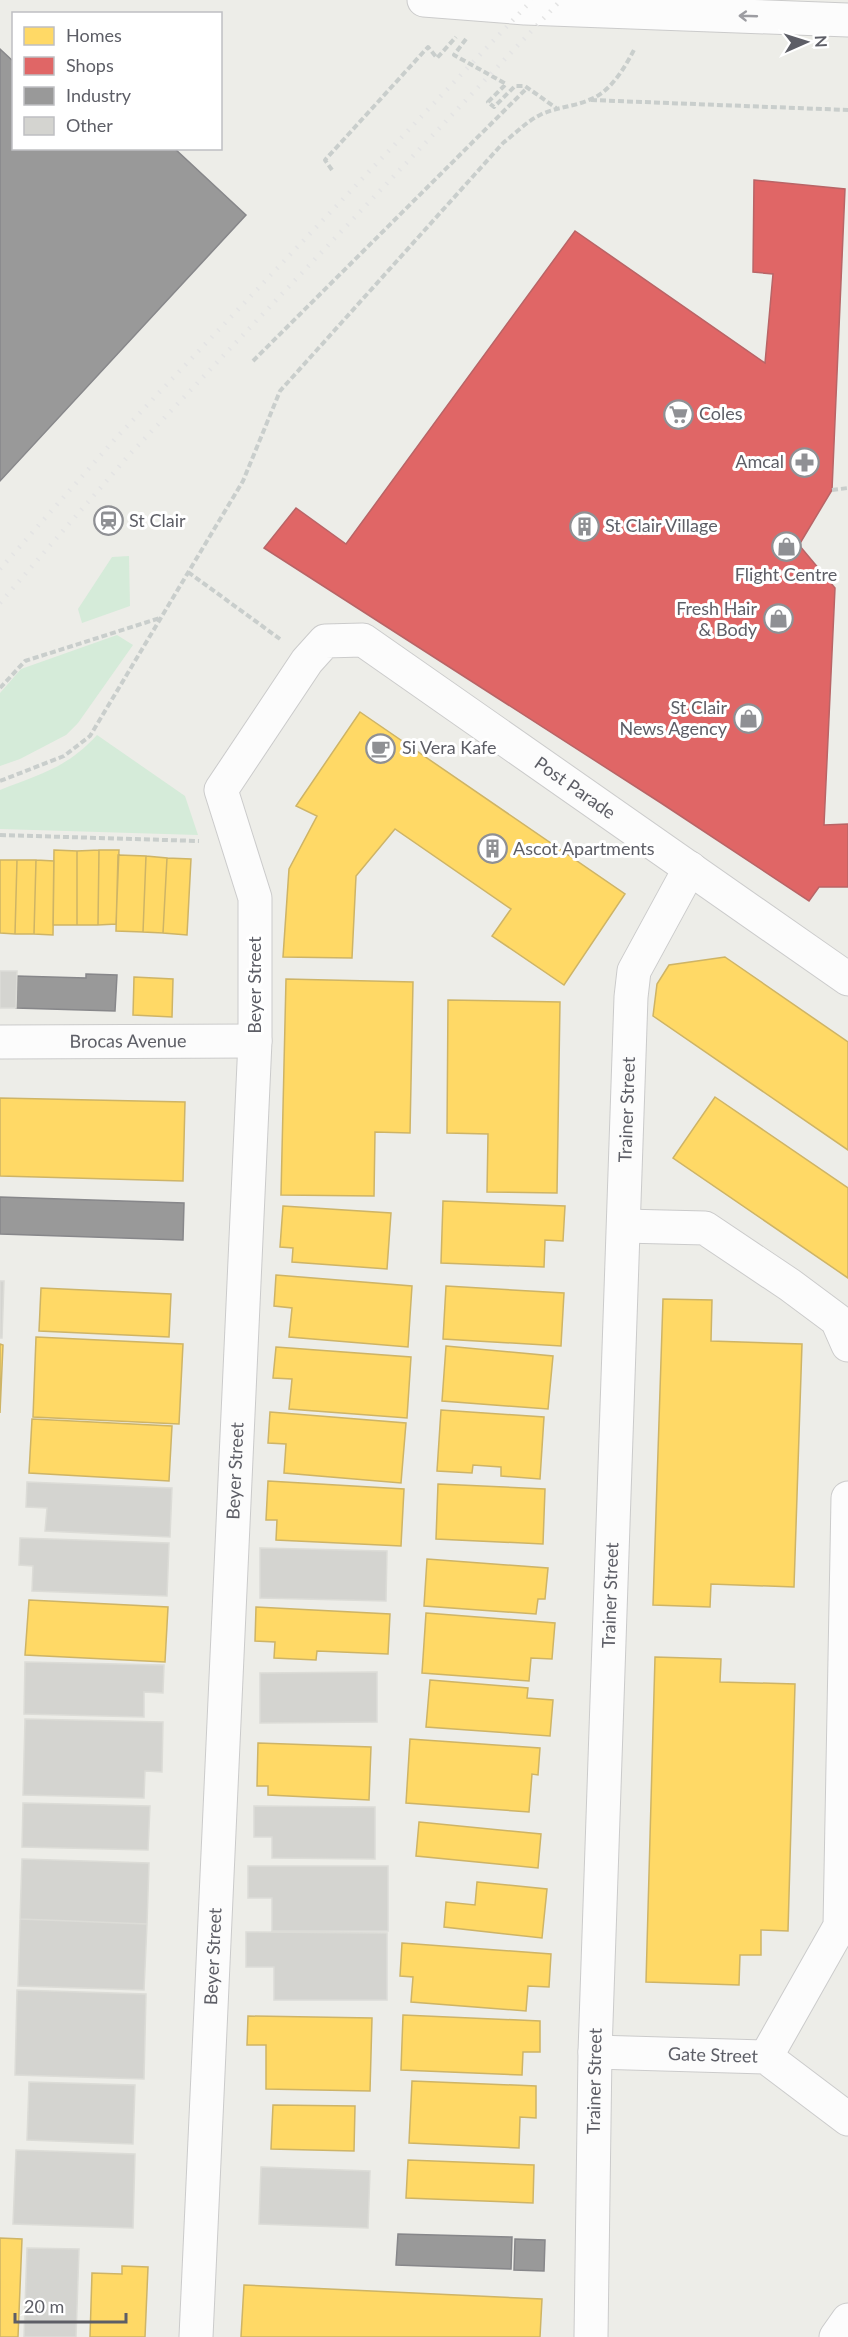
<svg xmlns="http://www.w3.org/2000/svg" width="848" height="2337" font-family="Lato,sans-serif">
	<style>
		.green { fill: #d5ebd9 }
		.homes { fill: #ffd966; stroke: #ceb466; stroke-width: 1.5 }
		.shops { fill: #e06666; stroke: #b96466; stroke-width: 1.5 }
		.industry { fill: #999; stroke: #87878a; stroke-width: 1.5 }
		.building { fill: #d4d4d0; stroke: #dcdcd7; stroke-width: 1.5 }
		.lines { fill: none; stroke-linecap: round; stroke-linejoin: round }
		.minor-casing { stroke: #cbcbcb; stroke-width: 35 }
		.secondary-casing { stroke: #cbcbcb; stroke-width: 35 }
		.path { stroke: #c9cecc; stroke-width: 4; stroke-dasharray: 6 3; stroke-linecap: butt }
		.minor { stroke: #fcfcfc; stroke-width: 33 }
		.secondary { stroke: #fcfcfc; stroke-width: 33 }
		.rail { stroke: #e4e4e4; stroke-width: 4.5; stroke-dasharray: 1.5 8; stroke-linecap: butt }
		.oneway { stroke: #9d9da2 }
		.labels { text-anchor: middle; stroke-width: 6; stroke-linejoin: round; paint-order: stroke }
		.poi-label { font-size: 18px; fill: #5d5e66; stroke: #fff; text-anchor: start }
		.street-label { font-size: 18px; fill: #5d5e66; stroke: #fff }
	</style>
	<rect width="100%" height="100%" fill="#edede8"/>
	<!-- green -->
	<path class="green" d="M129,556L130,606L82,623L78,609L112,557Z
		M117,635L133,645L78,723L66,735L20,759L0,766V693L21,669Z
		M97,735L185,796L198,835L0,829V790C40,774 67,768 97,735Z"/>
	<!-- homes -->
	<path class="homes" d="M360,712L625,894L564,985L492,936L511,909L395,829L356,876L352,958L283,957L289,869L317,816L296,806Z
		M54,850L77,851V925H53Z
		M99,850H119L116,924L98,925Z
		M99,850L98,925H77V851Z
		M118,855L146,856L143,932L116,931Z
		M146,856L167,858L163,933L143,932Z
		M167,858L191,859L187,935L163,933Z
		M0,860H17L15,934L0,933Z
		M17,860H36L34,934H15Z
		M36,860L54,861L53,935L34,934Z
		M725,957L848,1042V1150L653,1016L657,984L669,965Z
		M134,977L173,979L172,1017L133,1015Z
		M286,979L413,982L410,1133L375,1132L374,1196L281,1195Z
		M448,1000L560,1002L557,1193L487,1192L488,1134L447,1133Z
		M715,1097L848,1188V1278L673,1158Z
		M0,1098L185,1102L183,1181L0,1176Z
		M443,1201L565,1206L563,1241L545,1240L544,1267L441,1263Z
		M283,1206L391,1213L387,1269L292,1262L293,1248L280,1247Z
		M276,1275L412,1286L408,1347L289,1337L292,1308L274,1306Z
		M446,1286L564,1293L561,1346L443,1339Z
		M41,1288L171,1294L169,1337L39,1331Z
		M663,1299L712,1300L711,1341L802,1344L794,1587L711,1584L710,1607L653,1605Z
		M36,1337L183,1344L179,1424L33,1417Z
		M0,1344L3,1345L0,1413Z
		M446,1346L553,1356L548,1409L442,1401Z
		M276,1347L411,1357L407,1418L289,1409L292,1379L273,1378Z
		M441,1410L544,1417L540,1479L501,1476V1467L473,1465L472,1473L437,1471Z
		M270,1412L406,1423L401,1483L284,1473L286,1444L268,1443Z
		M32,1419L172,1426L169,1481L29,1473Z
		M268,1481L404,1489L401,1546L276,1540L277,1520H266Z
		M438,1484L545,1489L543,1544L436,1539Z
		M427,1559L548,1568L545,1599H538L536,1614L424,1606Z
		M29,1600L168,1607L165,1662L25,1655Z
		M256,1607L390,1614L388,1654L317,1651L316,1660L274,1658L275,1642L255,1641Z
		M426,1613L555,1623L552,1659L531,1658L529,1681L422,1673Z
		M655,1657L721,1659L720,1682L795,1684L788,1931L761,1930V1955H740L739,1985L646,1982Z
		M430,1680L528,1688L527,1698L553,1700L550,1736L426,1727Z
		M410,1739L540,1748L538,1775L532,1774L529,1812L406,1803Z
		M258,1743L371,1747L369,1800L268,1795V1786H257Z
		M419,1822L541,1834L538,1868L416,1856Z
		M477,1882L547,1889L542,1938L444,1927L446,1902L475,1905Z
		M402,1943L551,1954L549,1987L528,1986L526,2011L411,2002L413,1977L400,1976Z
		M403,2015L540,2021V2052H523L522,2075L401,2070Z
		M248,2016L372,2018L370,2091L266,2089V2045H247Z
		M412,2081L536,2086V2118L520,2117L519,2148L409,2143Z
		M273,2105L355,2106L354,2151L271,2149Z
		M408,2160L534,2165L533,2203L406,2198Z
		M0,2238L22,2239L18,2337H0Z
		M122,2266L148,2267L145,2337H90L92,2273L122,2274Z
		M244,2285L542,2299L540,2337H241Z"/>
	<!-- shops -->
	<path class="shops" d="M754,180L845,189L832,490L799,545L835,588L824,825L848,824V887H819L809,901L661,803L264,548L296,508L346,544L575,231L765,363L773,274L753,272Z"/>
	<!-- industry -->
	<path class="industry" d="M0,49L14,62V148H174L246,215L0,481Z
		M86,974L117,975L115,1011L16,1008L17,976L86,978Z
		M0,1197L184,1203L183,1240L0,1234Z
		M398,2234L512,2237L511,2269L396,2265Z
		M515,2239L545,2240L544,2271L514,2270Z"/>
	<!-- building -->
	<path class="building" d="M0,971H17L16,1008H0Z
		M0,1281H4L2,1338H0Z
		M27,1482L172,1488L170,1537L45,1531L47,1508L26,1507Z
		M20,1538L169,1543L167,1596L32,1591L33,1566L19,1565Z
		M260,1548L387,1551L386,1601L260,1598Z
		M25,1662L164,1665L163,1693L144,1692V1717L24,1714Z
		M377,1672V1722L260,1723V1673Z
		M25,1719L163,1722L162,1772L145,1771L144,1798L23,1795Z
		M23,1803L150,1806L148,1850L22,1847Z
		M254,1806L375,1807V1859L272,1858V1837H254Z
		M22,1859L149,1863L147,1924L20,1919Z
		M248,1866H388V1931H272V1898H248Z
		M20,1919L147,1924L144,1990L18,1986Z
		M246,1932L387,1933V2000H274V1967H246Z
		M17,1990L146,1994L144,2079L15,2075Z
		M29,2082L135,2085L133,2144L27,2140Z
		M16,2150L135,2154L133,2228L13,2224Z
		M261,2167L370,2171L368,2228L259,2224Z
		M27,2248L79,2249L76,2337H24Z"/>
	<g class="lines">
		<defs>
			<g id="minor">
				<path id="s1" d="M0,1042L255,1041"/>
				<path d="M624,1226L705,1228L790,1285L837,1320L848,1345"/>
				<path id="s2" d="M595,2052L766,2057L848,2119"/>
				<path d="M766,2057L840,1926L848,1498"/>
				<path id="s3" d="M196,2337L255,1041V898L221,790L307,661L325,641L363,640L848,979"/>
				<path id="s4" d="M591,2337L595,2052L631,997L634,971L690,868"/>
				<path d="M836,2337L848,2320"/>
			</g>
			<path id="secondary" d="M424,0L525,8L848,20"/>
		</defs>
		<!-- minor casing -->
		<use href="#minor" class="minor-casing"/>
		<!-- secondary casing -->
		<use href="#secondary" class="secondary-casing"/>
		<!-- path -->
		<path class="path" d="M466,39L454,55L506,84L488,102L494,107L515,86H525L556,108
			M591,100L848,110
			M332,170L325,160L428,47L437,58L456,37
			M253,361L527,88
			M832,490L848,488
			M188,572L280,639
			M0,688L25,661L160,618
			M0,781L64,756L90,736L243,481L280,391L503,143C515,134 527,121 540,115C556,107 573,107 589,100C611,92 625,67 635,48
			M0,835L199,841"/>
		<!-- minor -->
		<use href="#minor" class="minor"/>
		<!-- secondary -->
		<use href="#secondary" class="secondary"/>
		<!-- rail -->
		<path class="rail" d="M0,569L116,438L532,0
			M0,603L130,454L561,0"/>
	</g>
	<!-- one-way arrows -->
	<defs><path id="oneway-shaft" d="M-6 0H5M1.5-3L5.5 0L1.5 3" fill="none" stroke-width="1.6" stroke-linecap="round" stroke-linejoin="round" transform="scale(1.5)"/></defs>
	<use class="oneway" href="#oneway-shaft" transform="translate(748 16) rotate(-178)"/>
	<!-- icons -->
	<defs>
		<symbol id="supermarket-ring" viewBox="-11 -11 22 22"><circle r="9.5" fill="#fff" stroke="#8f9094" stroke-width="1.5"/><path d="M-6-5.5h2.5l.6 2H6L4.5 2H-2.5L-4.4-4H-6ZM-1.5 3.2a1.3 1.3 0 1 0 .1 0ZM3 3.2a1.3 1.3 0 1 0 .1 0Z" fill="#8f9094"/></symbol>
		<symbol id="pharmacy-ring" viewBox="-11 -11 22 22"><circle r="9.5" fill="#fff" stroke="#8f9094" stroke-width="1.5"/><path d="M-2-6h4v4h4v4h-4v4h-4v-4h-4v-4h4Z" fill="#8f9094"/></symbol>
		<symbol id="station-ring" viewBox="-11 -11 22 22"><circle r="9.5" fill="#fff" stroke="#8f9094" stroke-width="1.5"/><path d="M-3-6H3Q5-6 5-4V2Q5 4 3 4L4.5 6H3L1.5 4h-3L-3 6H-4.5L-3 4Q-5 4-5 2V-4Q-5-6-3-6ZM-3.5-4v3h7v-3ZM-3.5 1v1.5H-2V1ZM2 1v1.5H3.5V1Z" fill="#8f9094"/></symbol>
		<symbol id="building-ring" viewBox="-11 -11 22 22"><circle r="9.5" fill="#fff" stroke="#8f9094" stroke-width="1.5"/><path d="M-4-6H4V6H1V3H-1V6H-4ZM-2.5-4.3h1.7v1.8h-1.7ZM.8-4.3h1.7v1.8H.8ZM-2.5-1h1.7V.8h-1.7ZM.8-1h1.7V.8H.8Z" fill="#8f9094"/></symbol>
		<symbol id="shop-ring" viewBox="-11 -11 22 22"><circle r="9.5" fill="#fff" stroke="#8f9094" stroke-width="1.5"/><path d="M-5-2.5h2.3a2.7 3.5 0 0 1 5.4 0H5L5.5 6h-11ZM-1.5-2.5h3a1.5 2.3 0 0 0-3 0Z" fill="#8f9094"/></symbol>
		<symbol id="cafe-ring" viewBox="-11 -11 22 22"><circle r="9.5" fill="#fff" stroke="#8f9094" stroke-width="1.5"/><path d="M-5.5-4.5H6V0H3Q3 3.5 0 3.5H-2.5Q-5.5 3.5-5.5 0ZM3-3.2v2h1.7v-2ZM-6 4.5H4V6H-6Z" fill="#8f9094"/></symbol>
	</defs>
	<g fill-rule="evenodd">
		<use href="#supermarket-ring" x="662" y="398" width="33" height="33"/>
		<use href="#pharmacy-ring" x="788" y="446" width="33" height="33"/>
		<use href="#station-ring" x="92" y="504" width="33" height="33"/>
		<use href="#building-ring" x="568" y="510" width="33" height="33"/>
		<use href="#shop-ring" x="770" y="530" width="33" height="33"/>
		<use href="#shop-ring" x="762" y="602" width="33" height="33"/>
		<use href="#shop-ring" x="732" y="702" width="33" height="33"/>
		<use href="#cafe-ring" x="364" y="732" width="33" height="33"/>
		<use href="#building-ring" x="476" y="832" width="33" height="33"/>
	</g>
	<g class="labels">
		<!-- poi labels -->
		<g class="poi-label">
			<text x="699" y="420">Coles</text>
			<text x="784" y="468" text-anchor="end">Amcal</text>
			<text x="129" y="527">St Clair</text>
			<text x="605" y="532">St Clair Village</text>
			<text x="786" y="581" text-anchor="middle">Flight Centre</text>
			<text x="757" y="615" text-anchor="end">Fresh Hair<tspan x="757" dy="21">&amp; Body</tspan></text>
			<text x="727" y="714" text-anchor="end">St Clair<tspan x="727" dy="21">News Agency</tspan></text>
			<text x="402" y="754">Si Vera Kafe</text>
			<text x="513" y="855">Ascot Apartments</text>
		</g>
		<!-- street labels -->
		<g class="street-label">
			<text dy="6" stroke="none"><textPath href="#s3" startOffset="2032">Post Parade</textPath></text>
			<text transform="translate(255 985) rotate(-90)" y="6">Beyer Street</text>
			<text dy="6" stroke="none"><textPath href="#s1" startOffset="128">Brocas Avenue</textPath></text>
			<text dy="6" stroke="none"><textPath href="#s4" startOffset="1228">Trainer Street</textPath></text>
			<text dy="6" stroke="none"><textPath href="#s3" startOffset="867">Beyer Street</textPath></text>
			<text dy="6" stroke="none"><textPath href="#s4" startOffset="742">Trainer Street</textPath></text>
			<text dy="6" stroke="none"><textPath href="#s3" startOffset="381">Beyer Street</textPath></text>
			<text dy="6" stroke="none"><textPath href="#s2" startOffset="118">Gate Street</textPath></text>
			<text dy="6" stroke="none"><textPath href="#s4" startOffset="256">Trainer Street</textPath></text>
		</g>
	</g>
	<!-- legend -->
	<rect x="12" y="12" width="210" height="138" fill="#ffffff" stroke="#bebfc2" stroke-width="1.5"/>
	<rect x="24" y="27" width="30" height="18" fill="#ffd966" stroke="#bebfc2" stroke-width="1.5"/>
	<text x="66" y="42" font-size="18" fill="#5d5e66">Homes</text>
	<rect x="24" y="57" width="30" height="18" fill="#e06666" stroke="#bebfc2" stroke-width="1.5"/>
	<text x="66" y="72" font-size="18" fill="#5d5e66">Shops</text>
	<rect x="24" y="87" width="30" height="18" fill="#999999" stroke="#bebfc2" stroke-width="1.5"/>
	<text x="66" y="102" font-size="18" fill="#5d5e66">Industry</text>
	<rect x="24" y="117" width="30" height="18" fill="#d4d4d0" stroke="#bebfc2" stroke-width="1.5"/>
	<text x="66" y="132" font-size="18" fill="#5d5e66">Other</text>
	<!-- north arrow -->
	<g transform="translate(806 42) rotate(87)" stroke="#ffffff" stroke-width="4.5" paint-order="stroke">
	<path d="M0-4.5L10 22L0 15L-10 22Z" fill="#5d5e66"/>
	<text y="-9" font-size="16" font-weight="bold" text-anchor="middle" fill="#5d5e66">N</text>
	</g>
	<!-- scale -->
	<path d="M15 2313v9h111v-9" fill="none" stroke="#5d5e66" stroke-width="3"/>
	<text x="24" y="2313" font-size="18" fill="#5d5e66" stroke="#ffffff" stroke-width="4.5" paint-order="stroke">20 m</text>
</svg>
